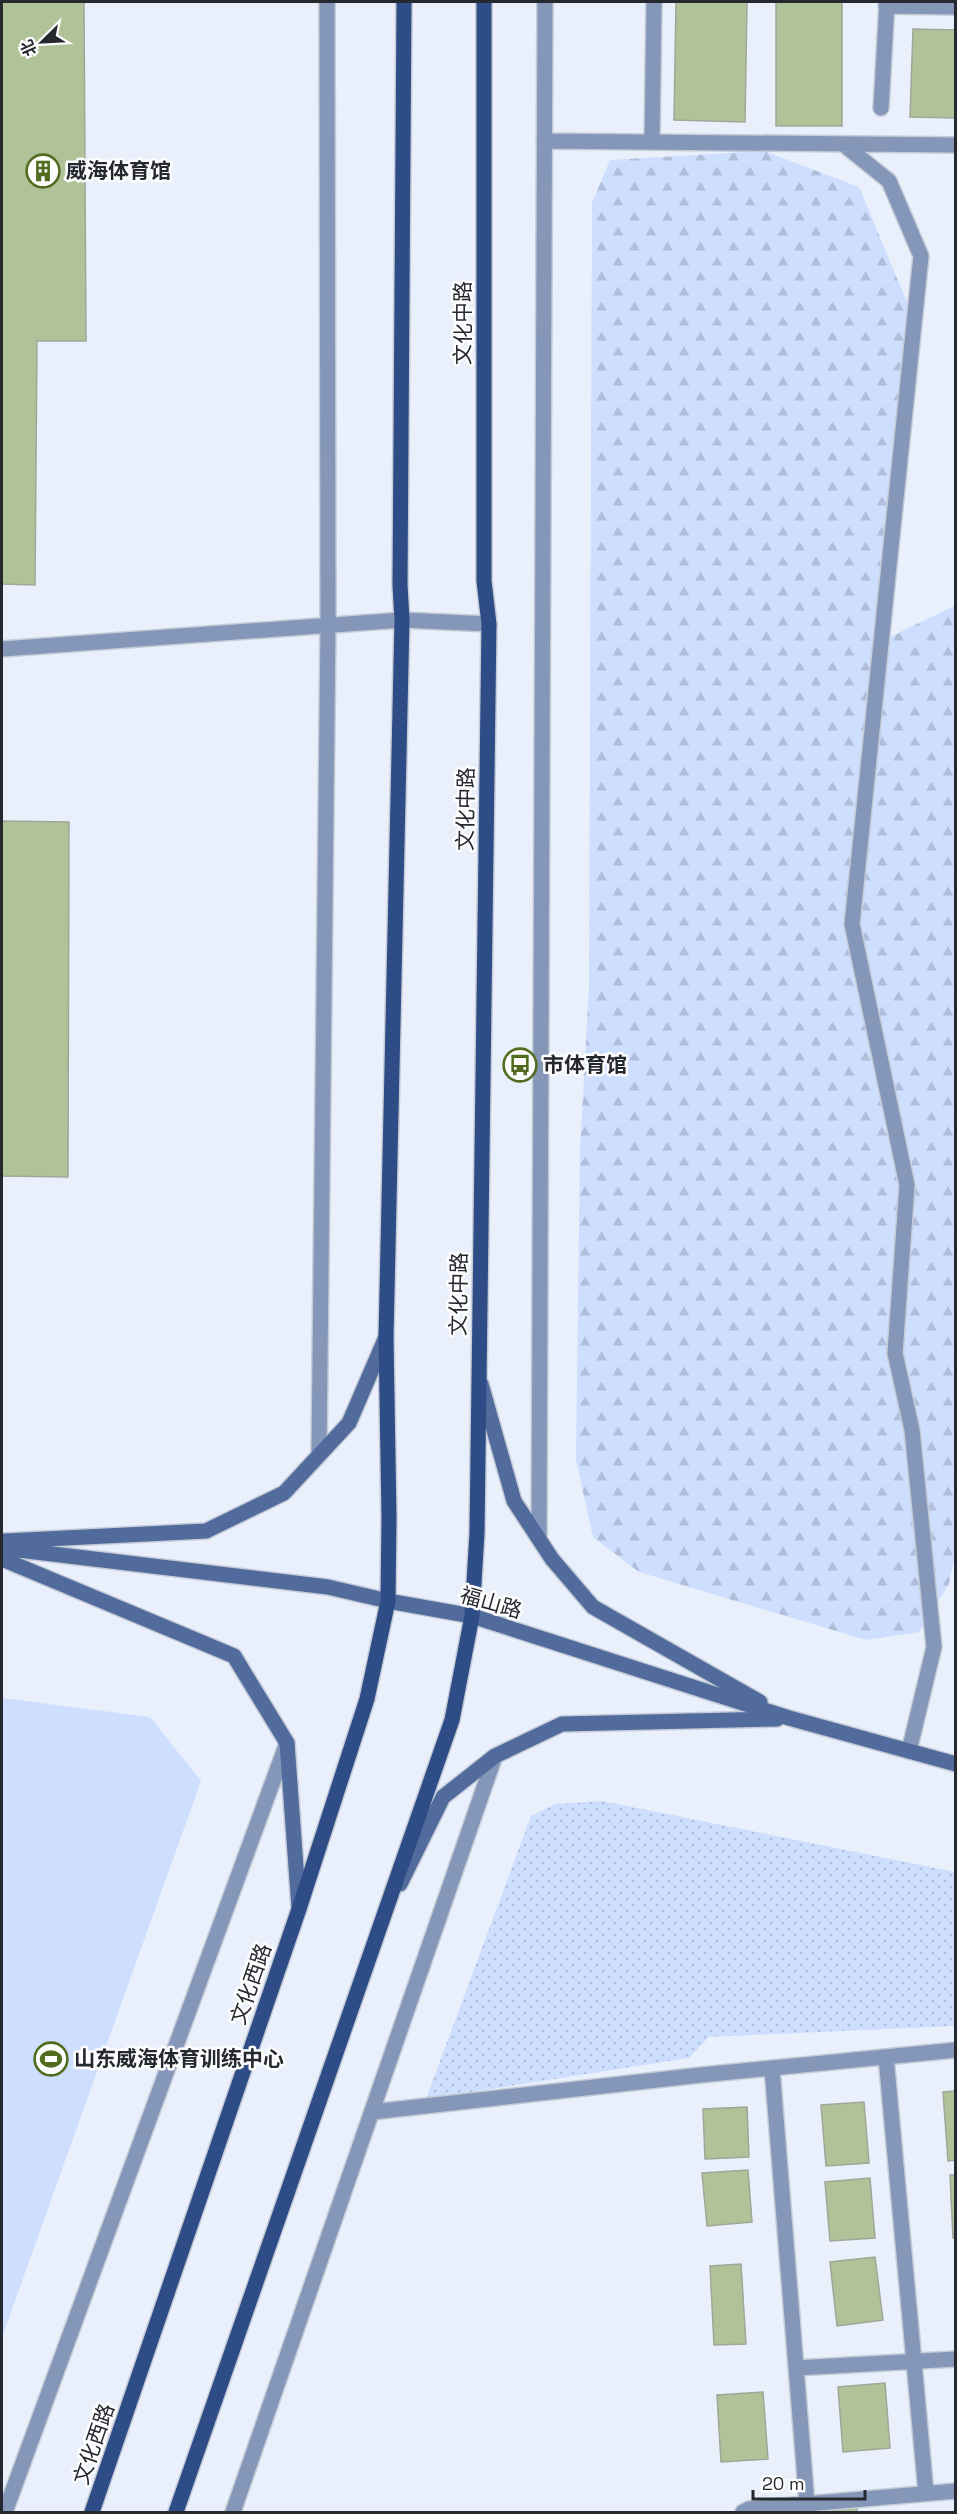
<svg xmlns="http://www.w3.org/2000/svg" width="957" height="2514" font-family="'Space Grotesk','Noto Sans SC',sans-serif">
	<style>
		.green { fill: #cddefe }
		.forest { fill: url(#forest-firs) }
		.park { fill: url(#park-dots) }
		.building { fill: #b0c398; stroke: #a0a698; stroke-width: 1.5 }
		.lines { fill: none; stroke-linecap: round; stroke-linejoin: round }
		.lane-casing { stroke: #c6ccd7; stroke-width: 18 }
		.secondary-casing { stroke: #c6ccd7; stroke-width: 18 }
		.primary-casing { stroke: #c6ccd7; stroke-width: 18 }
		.lane { stroke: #8497b9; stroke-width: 15 }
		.secondary { stroke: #516b9c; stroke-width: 15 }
		.primary { stroke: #2e4c86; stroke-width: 15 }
		.labels { text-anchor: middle; stroke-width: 5; stroke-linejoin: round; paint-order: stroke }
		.poi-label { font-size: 21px; font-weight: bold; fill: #25282e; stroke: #fdfdfd; text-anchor: start }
		.street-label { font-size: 21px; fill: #25282e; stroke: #fdfdfd }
	</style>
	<defs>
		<pattern id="forest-firs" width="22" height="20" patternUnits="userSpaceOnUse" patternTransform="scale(1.5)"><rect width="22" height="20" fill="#cddefe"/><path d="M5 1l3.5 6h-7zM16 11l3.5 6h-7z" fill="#b0beda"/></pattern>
		<pattern id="park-dots" width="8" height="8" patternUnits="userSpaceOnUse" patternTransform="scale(1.5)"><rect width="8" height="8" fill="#cddefe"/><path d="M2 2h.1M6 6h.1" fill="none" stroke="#b0beda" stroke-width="1.8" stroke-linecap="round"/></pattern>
	</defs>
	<rect width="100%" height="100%" fill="#e9f0fc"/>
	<!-- green -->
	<path class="green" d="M2,1698L150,1717L201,1781L2,2337Z"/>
	<!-- forest -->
	<path class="forest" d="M764,151L859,187L909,307L884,640L954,606L956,578V1548L949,1584L919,1632L866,1640L639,1572L593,1537L576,1460L580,1151L589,987L592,203L610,160Z"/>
	<!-- park -->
	<path class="park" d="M602,1801L955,1872V2026L709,2037L689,2058L426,2099L531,1816L555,1804Z"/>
	<!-- building -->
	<path class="building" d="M2,2H84L86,341H37L35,585L2,584Z
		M676,2H747L745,122L674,120Z
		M776,2H842V126H776Z
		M913,29L956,30V118L910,117Z
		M2,821L69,822L68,1177L2,1176Z
		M956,2091V2160L948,2161L943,2092Z
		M864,2102L869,2163L826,2166L821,2105Z
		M747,2107L749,2157L705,2159L703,2109Z
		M748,2170L752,2222L707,2226L702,2173Z
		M950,2175H956V2238H953Z
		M870,2178L875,2238L830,2241L825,2182Z
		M875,2257L883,2320L837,2326L830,2262Z
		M741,2264L746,2344L714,2345L710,2266Z
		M885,2383L890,2448L843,2452L838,2387Z
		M763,2392L768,2459L721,2462L717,2395Z
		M857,2507V2512H823V2509Z"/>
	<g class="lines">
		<defs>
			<path id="lane" d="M886,6L956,7
				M881,108L887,2
				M544,141L956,145
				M652,142L654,2
				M843,144L889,181L921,256L852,924L907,1185L895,1353L912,1430L934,1647L909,1751
				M2,649L402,620L489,624
				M319,1455L328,625L327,2
				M539,1538L545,2
				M886,2057L926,2493
				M772,2068L807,2504
				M372,2112L701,2075L956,2050
				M796,2368L956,2359
				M5,2512L287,1743
				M233,2512L495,1756
				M743,2512L749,2509L956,2491"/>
			<path id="secondary" d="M481,1384L514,1501L552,1559L593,1607L760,1702
				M5,1541L206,1531L284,1493L349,1423L386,1337
				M2,1548L328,1587L388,1601L472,1616L789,1718L956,1764
				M2,1559L234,1656L287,1743L299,1908
				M400,1884L443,1797L495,1756L562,1724L777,1719"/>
			<path id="primary" d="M92,2512L299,1909L367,1699L388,1601L389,1518L386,1337L402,620L400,585L404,2
				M176,2512L452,1720L472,1616L477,1533L489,624L484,581V2"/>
		</defs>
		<!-- lane casing -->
		<use href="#lane" class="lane-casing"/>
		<!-- secondary casing -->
		<use href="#secondary" class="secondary-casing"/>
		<!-- primary casing -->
		<use href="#primary" class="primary-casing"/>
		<!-- lane -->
		<use href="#lane" class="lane"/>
		<!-- secondary -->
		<use href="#secondary" class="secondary"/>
		<!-- primary -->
		<use href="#primary" class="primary"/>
	</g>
	<!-- icons -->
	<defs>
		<symbol id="building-ring" viewBox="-11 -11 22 22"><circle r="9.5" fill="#fdfdfd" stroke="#516c1f" stroke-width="1.5"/><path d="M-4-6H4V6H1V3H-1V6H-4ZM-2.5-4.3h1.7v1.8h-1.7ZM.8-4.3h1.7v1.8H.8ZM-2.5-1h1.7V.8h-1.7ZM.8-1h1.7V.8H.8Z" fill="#516c1f"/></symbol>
		<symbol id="bus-ring" viewBox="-11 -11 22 22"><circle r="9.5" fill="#fdfdfd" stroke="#516c1f" stroke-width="1.5"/><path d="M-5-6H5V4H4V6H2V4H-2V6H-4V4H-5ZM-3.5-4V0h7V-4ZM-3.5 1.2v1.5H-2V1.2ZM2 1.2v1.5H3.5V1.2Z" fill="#516c1f"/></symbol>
		<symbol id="stadium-ring" viewBox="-11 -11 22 22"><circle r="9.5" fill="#fdfdfd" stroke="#516c1f" stroke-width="1.5"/><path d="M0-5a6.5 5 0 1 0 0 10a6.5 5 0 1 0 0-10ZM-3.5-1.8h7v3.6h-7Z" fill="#516c1f"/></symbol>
	</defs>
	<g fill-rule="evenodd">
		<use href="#building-ring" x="24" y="152" width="38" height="38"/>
		<use href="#bus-ring" x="501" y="1046" width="38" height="38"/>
		<use href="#stadium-ring" x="32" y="2040" width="38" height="38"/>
	</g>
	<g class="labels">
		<!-- poi labels -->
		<g class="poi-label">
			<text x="66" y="178">威海体育馆</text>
			<text x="543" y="1072">市体育馆</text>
			<text x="74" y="2066">山东威海体育训练中心</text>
		</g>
		<!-- street labels -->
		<g class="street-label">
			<text transform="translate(463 323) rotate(-90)" y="7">文化中路</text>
			<text transform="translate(466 809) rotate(-89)" y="7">文化中路</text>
			<text transform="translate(459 1294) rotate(-89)" y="7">文化中路</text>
			<text transform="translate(491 1603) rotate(16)" y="7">福山路</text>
			<text transform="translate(251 1984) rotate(-71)" y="7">文化西路</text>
			<text transform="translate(94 2444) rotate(-71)" y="7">文化西路</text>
		</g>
	</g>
	<!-- border -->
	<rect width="957" height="2514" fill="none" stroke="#25282e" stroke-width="6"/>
	<!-- north arrow -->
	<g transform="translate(42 42) rotate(246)" stroke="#fdfdfd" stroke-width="4.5" paint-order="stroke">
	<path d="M0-4.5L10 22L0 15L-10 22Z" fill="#25282e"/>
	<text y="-9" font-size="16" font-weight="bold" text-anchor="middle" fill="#25282e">北</text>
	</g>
	<!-- scale -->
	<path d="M753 2490v9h112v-9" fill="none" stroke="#25282e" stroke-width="3"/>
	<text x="762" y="2490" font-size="18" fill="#25282e" stroke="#fdfdfd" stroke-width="4.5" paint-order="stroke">20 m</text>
</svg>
